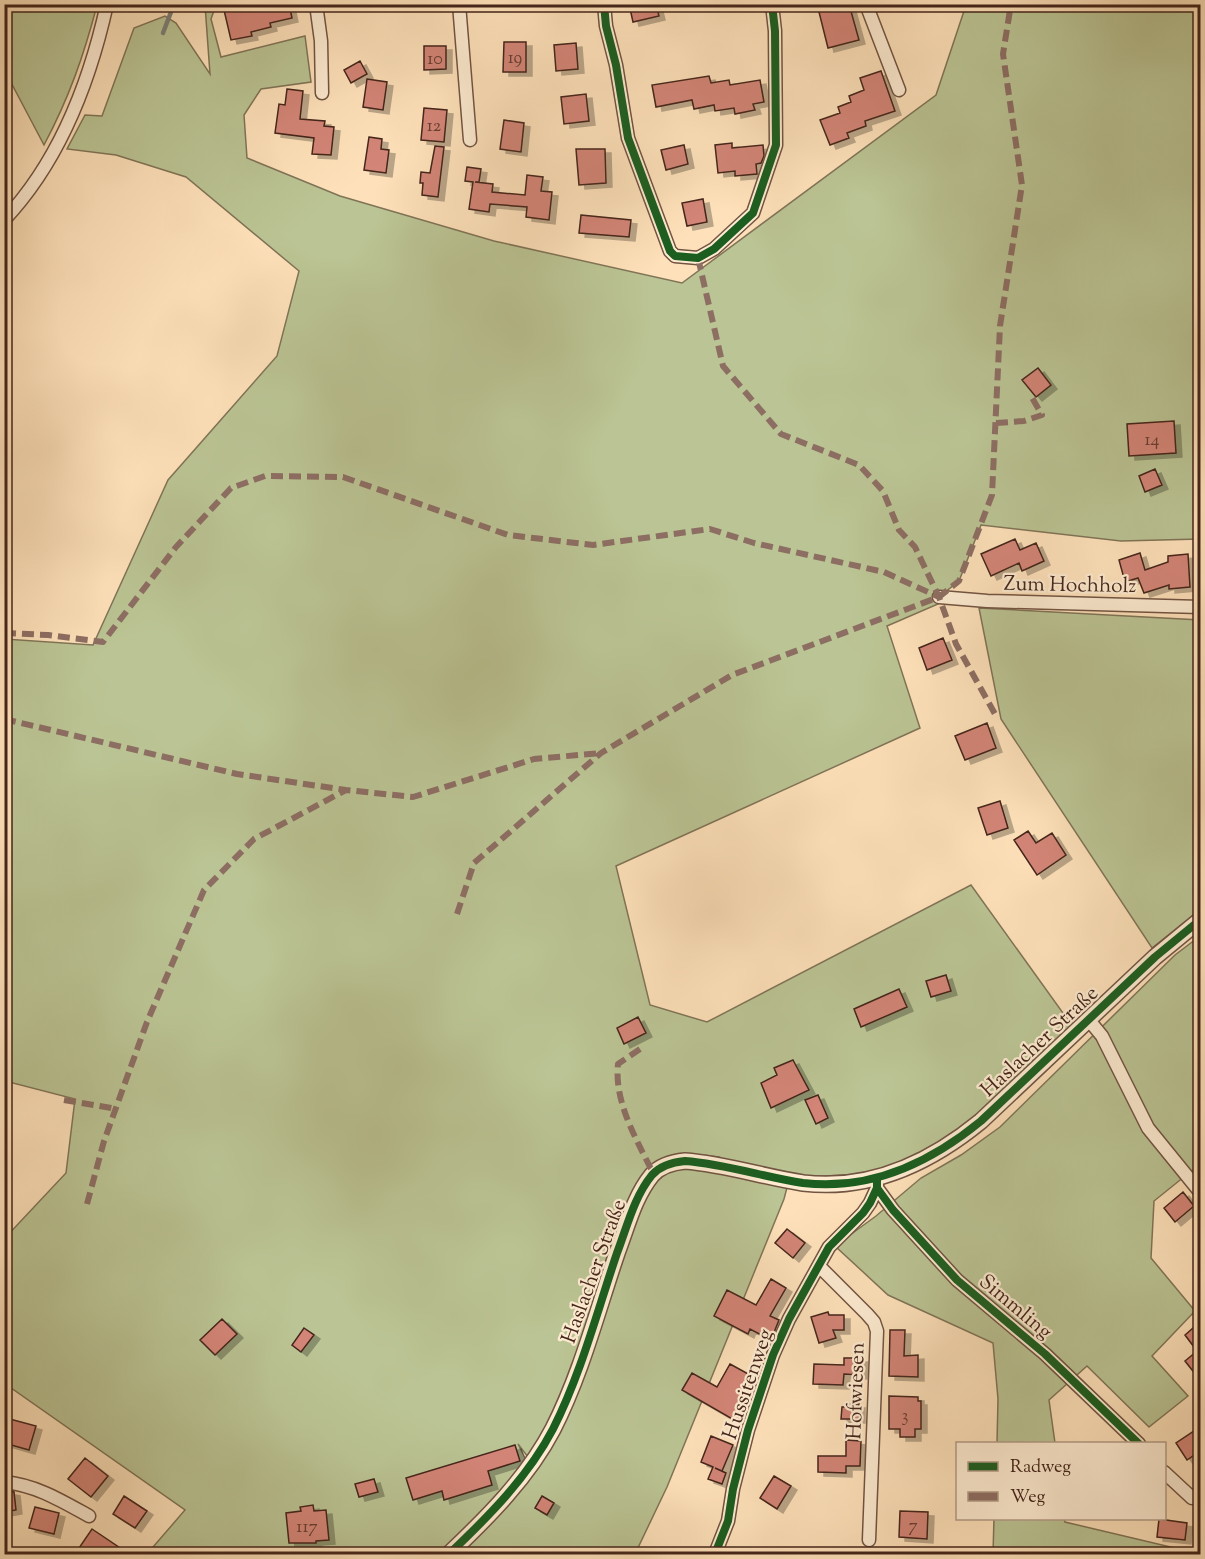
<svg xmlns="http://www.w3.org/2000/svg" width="1205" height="1559" font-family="'Sorts Mill Goudy',serif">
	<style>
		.green { fill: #bbc494; stroke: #807457; stroke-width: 1.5 }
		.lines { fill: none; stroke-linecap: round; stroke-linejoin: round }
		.stream { stroke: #7d7f79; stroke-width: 4.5 }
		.building { fill: #d38577; stroke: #44251a; stroke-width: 1.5; filter: url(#shadow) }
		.minor-casing { stroke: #725442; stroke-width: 15 }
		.tertiary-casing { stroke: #725442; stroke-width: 18 }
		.minor { stroke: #feecd2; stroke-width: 12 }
		.tertiary { stroke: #feecd2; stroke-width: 15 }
		.quiet { stroke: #8d6e63; stroke-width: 6; stroke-dasharray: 12 6; stroke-linecap: butt }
		.cycleway-casing { stroke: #feecd2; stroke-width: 11 }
		.cycleway { stroke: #1b5e20; stroke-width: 8 }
		.labels { text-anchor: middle; stroke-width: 4.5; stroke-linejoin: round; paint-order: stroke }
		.number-label { font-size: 18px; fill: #683d31 }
		.street-label { font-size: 21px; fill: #44251a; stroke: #feecd2 }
	</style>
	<defs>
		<filter id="shadow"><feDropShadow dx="6" dy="4" stdDeviation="0" flood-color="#0004"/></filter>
	</defs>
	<rect width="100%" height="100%" fill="#fee1ba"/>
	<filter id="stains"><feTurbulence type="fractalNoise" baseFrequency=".00333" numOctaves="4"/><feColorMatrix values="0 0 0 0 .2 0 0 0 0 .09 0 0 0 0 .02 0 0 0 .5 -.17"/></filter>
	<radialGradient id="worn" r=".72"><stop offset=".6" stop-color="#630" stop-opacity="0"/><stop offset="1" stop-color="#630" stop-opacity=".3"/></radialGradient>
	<!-- green -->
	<path class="green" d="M5,4L97,5C84,55 69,98 44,145L7,75L5,76Z
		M205,5H216L211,19L221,57L305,36L311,82L261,89L244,115L247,158L340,196L494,241L682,283L936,95L966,5H1200V539L1121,541L981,525L959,581L939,597L938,604L887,626L920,728L616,866L650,1005L707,1022L971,885L1073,1027L947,1142L878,1171L850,1175L801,1177L789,1180L784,1199L667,1487L635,1554H450L536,1469L642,1199C665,1164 673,1165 713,1163L719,1157C694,1154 677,1151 654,1164L566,1391L531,1461L518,1444L527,1462L461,1537L440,1554H147L185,1510L11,1388L5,1387L4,1239L66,1173L75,1099L5,1081V639L93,645L168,480L277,356L299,271L186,177L116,155L67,149L85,115L102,116L134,28L165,16L176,23L210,74Z
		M979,608L1200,620V910L1152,948L1001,719Z
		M1200,936V1164L1154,1201L1151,1258L1195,1311L1152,1356L1188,1396L1149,1427L1087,1366L1049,1400L1055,1443H997L998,1399L993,1343L888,1295L835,1246L876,1216L921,1178L961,1155L1000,1127L1175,955Z
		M994,1518L1064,1519L1065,1522L1200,1554H993Z"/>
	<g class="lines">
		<!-- stream -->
		<path class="stream" d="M163,33L171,12"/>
	</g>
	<!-- building -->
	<path class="building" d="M251,4H289L292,18L270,23L271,27L251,32L252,36L231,40L224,10Z
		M629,4H656L659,16L633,22Z
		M817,4H849L859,40L828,48Z
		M504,42H526V72H503Z
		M576,43L578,69L556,71L554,45Z
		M424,46H446V69L424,70Z
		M360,61L367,74L351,83L344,70Z
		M881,71L895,111L865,121L866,126L847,133L849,138L830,145L820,120L840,113L838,107L851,102L849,96L864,90L860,78Z
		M709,76L711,83L729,80L730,85L760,80L764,102L753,104L755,110L735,114L734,108L715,111L714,105L694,109L692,100L656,107L652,85Z
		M367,79L387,82L383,110L363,107Z
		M287,89L303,91L300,119L325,121L324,126L334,127L331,155L312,154L314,138L275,133L279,104L285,105Z
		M586,94L589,121L564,124L561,97Z
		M424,108L447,110L444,142L421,140Z
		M504,120L524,123L521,152L500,149Z
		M369,137L382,139L381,149L389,150L386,173L364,170Z
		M732,143V148L763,145L764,156L761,163L756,164L757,174L735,176V171L718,173L715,145Z
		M684,145L688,164L666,170L661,150Z
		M435,146L444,147L438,197L422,195L423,183H420L421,172L430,173Z
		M576,149H605L606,183L579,185Z
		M467,167L481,169L479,182H475L493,184L492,192L525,195L527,175L543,177L541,191L552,192L549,220L526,217L527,207L490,204L489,212L469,209L473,182L465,181Z
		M703,199L707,222L687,226L682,203Z
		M581,215L631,220L629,237L579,233Z
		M1038,368L1051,385L1036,397L1022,380Z
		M1174,421L1176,453L1129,456L1127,424Z
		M1155,469L1162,485L1145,492L1139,476Z
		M1015,539L1020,550L1036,543L1044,561L1022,571L1019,563L991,576L981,554Z
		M1140,553L1145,570L1168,562V556L1188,554L1190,587L1169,589V585L1144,593L1138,578L1125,582L1119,560Z
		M943,638L952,660L927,670L919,648Z
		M987,723L996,748L965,760L955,736Z
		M1000,801L1008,828L987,835L978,808Z
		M1028,831L1036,843L1052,833L1066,855L1037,875L1014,840Z
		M946,975L951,991L931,997L926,981Z
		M899,989L907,1007L861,1027L854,1009Z
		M638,1017L646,1033L624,1044L617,1028Z
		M793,1060L809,1090L771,1108L761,1083L777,1075L774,1068Z
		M818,1095L828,1118L816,1124L805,1100Z
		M1183,1192L1194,1206L1175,1222L1164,1208Z
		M787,1229L805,1243L793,1258L775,1243Z
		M771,1279L786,1288L770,1316L779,1320L771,1340L750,1329L748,1334L714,1316L727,1290L756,1305Z
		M828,1312L829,1315H844V1330H833L836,1338L819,1343L811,1317Z
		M222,1319L237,1334L215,1355L200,1340Z
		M1200,1322V1380L1185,1361L1197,1351L1185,1335Z
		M304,1328L314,1335L301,1352L292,1345Z
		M890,1330H905L904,1356L918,1355V1377L889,1376Z
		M844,1358H862L861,1375L844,1374L843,1385L813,1384L814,1364L844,1365Z
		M730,1364L752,1376L738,1400L744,1403L734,1420L682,1390L692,1373L717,1387Z
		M889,1396L918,1397V1401H921V1429H915V1437H900V1429H889Z
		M847,1404H859V1419H841L842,1407H847Z
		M6,1418L36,1426L29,1450L4,1443Z
		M1200,1427V1451L1187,1460L1176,1443Z
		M711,1436L733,1445L722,1471L715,1468L726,1473L722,1484L708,1479L713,1467L701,1462Z
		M846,1440L861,1441L860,1466H846V1473L818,1472V1456H846Z
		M515,1445L520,1461L488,1471L492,1485L444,1500L442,1491L413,1500L406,1478Z
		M85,1458L108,1476L91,1497L68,1479Z
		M774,1476L791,1486L777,1509L760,1498Z
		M374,1479L378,1492L359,1497L355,1484Z
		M4,1490L14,1492L16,1510L4,1512Z
		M124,1496L147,1511L135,1528L113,1514Z
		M542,1496L554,1503L547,1515L535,1508Z
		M313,1505L314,1511L326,1510L329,1540L316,1541V1543H289L286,1513L301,1511L300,1507Z
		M35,1507L59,1513L54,1534L29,1528Z
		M900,1511L928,1512L927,1539L899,1537Z
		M1159,1519L1187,1523L1185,1540L1157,1537Z
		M92,1529L129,1554H88L79,1548Z"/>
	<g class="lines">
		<defs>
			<path id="minor" d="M316,4L321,41L322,93
				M459,4L470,140
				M604,4L606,26L616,65L628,138L670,251L675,256L698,258L714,249L753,213L776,145L775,31L772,4
				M866,4L899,90
				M4,220C59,162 90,81 107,4
				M939,597L987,601L1200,607
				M1088,1019L1102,1036L1148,1128L1200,1192
				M877,1188L893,1210L957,1280L1045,1354L1139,1444
				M819,1266L867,1314L874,1322L877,1331L869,1540
				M1164,1472L1192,1498H1200
				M4,1482C36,1485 62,1501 89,1516
				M715,1554L728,1521L733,1489L748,1430L773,1355L789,1319L829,1247L863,1213L870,1203L877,1188V1178"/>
			<path id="tertiary" d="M449,1554C488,1517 528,1477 553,1429C581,1374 597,1312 617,1253C627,1227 634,1197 652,1175C660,1166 674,1162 685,1161C725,1164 764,1177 803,1183C870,1191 931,1162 981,1121L1155,957L1200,920"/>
		</defs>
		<!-- minor casing -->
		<use href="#minor" class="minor-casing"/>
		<!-- tertiary casing -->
		<use href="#tertiary" class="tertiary-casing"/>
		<!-- minor -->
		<use href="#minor" class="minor"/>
		<!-- tertiary -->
		<use href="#tertiary" class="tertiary"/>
		<!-- quiet -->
		<path class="quiet" d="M698,258L723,366L781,434L859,465L883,491L899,530L915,547L939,597L956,644L995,714
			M996,423L1024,421L1042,415L1031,396
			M4,633L48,635L103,642L176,547L231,488L265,476L343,477L508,535L593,545L710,529L754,543L884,572L939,597
			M4,719L237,774L346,790L413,797L534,759L601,753
			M457,914L474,863L601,753L732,675L939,597L959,581L992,495L1000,326L1022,185L1003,54L1011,4
			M640,1049L618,1064C614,1103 637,1140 653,1173
			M64,1100L117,1109
			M87,1204L104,1141L147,1022L204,890L254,839L346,790"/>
		<defs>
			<path id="cycleway" d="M604,4L606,26L616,65L628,138L670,251L675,256L698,258L714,249L753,213L776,145L775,31L772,4
				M877,1188L893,1210L957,1280L1045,1354L1139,1444
				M449,1554C488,1517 528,1477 553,1429C581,1374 597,1312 617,1253C627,1227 634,1197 652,1175C660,1166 674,1162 685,1161C725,1164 764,1177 803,1183C870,1191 931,1162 981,1121L1155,957L1200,920
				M715,1554L728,1521L733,1489L748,1430L773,1355L789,1319L829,1247L863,1213L870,1203L877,1188V1178"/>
		</defs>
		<!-- cycleway casing -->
		<use href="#cycleway" class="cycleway-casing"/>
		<!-- cycleway -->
		<use href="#cycleway" class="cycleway"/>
	</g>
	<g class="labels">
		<!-- number labels -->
		<g class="number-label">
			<text x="515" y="63">19</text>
			<text x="435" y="64">10</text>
			<text x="434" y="131">12</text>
			<text x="1152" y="445">14</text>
			<text x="905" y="1421">3</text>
			<text x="913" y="1531">7</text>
			<text x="307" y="1532">117</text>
		</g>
		<!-- street labels -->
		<g class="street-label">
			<text transform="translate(1070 584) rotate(1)" y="7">Zum Hochholz</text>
			<text transform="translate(1039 1041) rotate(-43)" y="7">Haslacher Straße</text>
			<text transform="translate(593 1271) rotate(-70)" y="7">Haslacher Straße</text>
			<text transform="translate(1016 1306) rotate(40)" y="7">Simmling</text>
			<text transform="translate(747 1384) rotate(-71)" y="7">Hussitenweg</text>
			<text transform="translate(855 1391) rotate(-88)" y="7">Hofwiesen</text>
		</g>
	</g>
	<!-- margin -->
	<rect width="1205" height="1559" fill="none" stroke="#fee1ba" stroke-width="24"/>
	<rect x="6" y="6" width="1193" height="1547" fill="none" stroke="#44251a" stroke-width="3"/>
	<rect x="12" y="12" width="1181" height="1535" fill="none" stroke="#44251a" stroke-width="1.5"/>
	<!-- legend -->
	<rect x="956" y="1442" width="210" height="78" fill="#feecd2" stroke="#b49c88" stroke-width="1.5"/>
	<rect x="968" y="1462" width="30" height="9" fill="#1b5e20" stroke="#b49c88" stroke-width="1.5"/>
	<text x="1010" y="1472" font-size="18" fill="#44251a">Radweg</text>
	<rect x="968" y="1492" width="30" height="9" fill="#8d6e63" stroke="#b49c88" stroke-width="1.5"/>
	<text x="1010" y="1502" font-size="18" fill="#44251a">Weg</text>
	<rect width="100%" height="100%" filter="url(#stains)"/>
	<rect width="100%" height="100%" fill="url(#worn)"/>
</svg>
